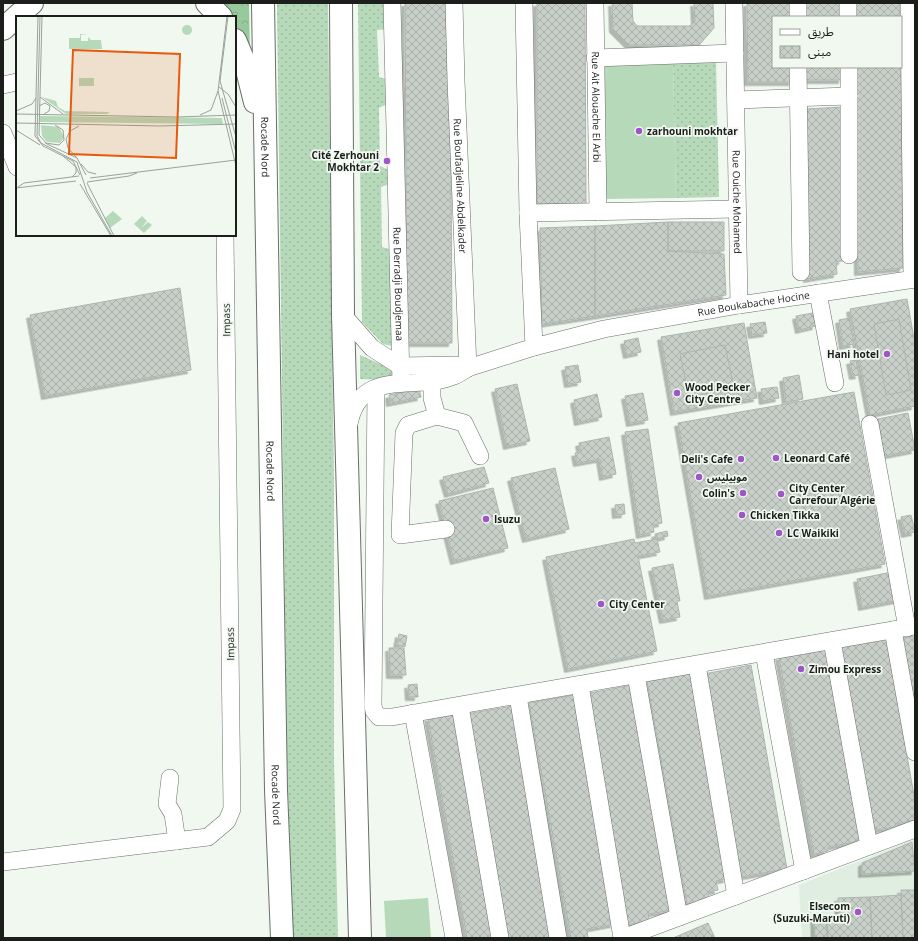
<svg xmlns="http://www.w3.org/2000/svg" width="918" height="941" font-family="'Open Sans','Noto Sans Arabic',sans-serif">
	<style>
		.built { fill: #dfeee0 }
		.grass { fill: url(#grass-dots) }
		.forest { fill: url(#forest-crowns) }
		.garden { fill: #b6d9b9 }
		.building { fill: url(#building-cross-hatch); stroke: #adb5ae; filter: url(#shadow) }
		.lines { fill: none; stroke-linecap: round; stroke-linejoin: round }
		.minor-casing { stroke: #687069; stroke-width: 18 }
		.highway-casing { stroke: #687069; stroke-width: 24 }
		.minor { stroke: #fff; stroke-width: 17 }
		.highway { stroke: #fff; stroke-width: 22 }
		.poi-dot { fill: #9f55c7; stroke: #f0f8f0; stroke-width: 1.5 }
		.labels { text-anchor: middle; stroke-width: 3.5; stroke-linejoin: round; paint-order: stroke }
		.street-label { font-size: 10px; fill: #1b1e1b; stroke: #f0f8f0 }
		.poi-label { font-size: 10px; font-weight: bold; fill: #1b1e1b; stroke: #f0f8f0; text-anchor: start }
		.inset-road { fill: none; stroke: #9ba19b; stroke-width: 1 }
		.view { fill: #e8590c; fill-opacity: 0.15; stroke: #e8590c; stroke-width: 2 }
		.inset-edge { fill: none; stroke: #1b1e1b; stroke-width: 2 }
	</style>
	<defs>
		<pattern id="grass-dots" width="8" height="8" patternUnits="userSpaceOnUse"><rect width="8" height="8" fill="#b6d9b9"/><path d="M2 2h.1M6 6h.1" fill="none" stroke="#9cba9e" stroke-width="1.8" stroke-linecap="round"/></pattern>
		<pattern id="forest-crowns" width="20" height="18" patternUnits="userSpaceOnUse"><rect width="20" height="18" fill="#97c99c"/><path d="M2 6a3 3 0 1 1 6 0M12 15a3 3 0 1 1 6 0" fill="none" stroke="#82ac86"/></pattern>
		<pattern id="building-cross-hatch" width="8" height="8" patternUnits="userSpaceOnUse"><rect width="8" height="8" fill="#c7cfc8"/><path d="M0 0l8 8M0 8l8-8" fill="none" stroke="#aab1ab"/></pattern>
		<filter id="shadow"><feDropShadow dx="-3.5" dy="3.5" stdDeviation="0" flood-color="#0004"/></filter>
	</defs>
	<rect width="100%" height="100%" fill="#f0f8f0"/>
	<!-- built -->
	<path class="built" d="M915,839V938H802L799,885Z"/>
	<!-- grass -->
	<path class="grass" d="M277,3H328L334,483V762L338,938H293L287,763Z
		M358,3H388V29L377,30L379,77L389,80V103L379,108L380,166L391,171L392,183L381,187L382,247L393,250L392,346L383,344L362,322Z
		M716,62L719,197L676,198L673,63Z
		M360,355L396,371L397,380L360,379Z"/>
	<!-- forest -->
	<path class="forest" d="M217,3H249L250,60L235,27V17H229Z"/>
	<!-- garden -->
	<path class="garden" d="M673,63L676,198L605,199L602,65Z
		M428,898L431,938H386L384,901Z"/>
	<!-- building -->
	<path class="building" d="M405,3H450L452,343H407Z
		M537,3H585L586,204H537Z
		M612,3H632L633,21L637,26H690L695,21L694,3H713L714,28L699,45H629L613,29Z
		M747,3H791V17H773V67H792V82H748Z
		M805,3H841V17H805Z
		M854,3H900V17H855Z
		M805,67H842V80H805Z
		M855,67H901L903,268L858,272Z
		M841,107L842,261L836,262L837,274L807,279L806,109Z
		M668,222H724V251H668Z
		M668,222V251L724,254L726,295L595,316V226Z
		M595,226V316L542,324L540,228Z
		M180,288L191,370L45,396L30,315Z
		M907,299L915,344V406L870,415L850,309Z
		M813,313L816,326L799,330L796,316Z
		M849,318L854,344L843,346L839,320Z
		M899,319L911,390L886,395L874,324Z
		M765,322L767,333L752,335L750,324Z
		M744,323L757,398L674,412L661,337Z
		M638,338L641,352L627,355L624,341Z
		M725,345L734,388L689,397L680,354Z
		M856,360L859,375L853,376L850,361Z
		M578,365L581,382L568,384L565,367Z
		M799,375L803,399L786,402L783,378Z
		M517,384L530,441L507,446L495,389Z
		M777,387L779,398L763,401L761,389Z
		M419,389L421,397L390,403L389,395Z
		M854,392L885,564L708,596L678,423Z
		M643,393L648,420L630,423L625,396Z
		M597,394L602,417L578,422L574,400Z
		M908,413L915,450L884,456L878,419Z
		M648,429L662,523L653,525L654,532L640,535L625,432Z
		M609,437L616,474L603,477L600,459L577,463L575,453L581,452L579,443Z
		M484,467L489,483L448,494L443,477Z
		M555,468L569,529L526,539L511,478Z
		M493,488L508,548L454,561L439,501Z
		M624,504L625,514L616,515L615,505Z
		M911,515L915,532L905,534L901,517Z
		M667,531L668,536L656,539L655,534Z
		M634,539L635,543L657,539L660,552L638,556L657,651L568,669L546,557Z
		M673,564L680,601H677L680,617L663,620L652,568Z
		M892,572L898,600L862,607L857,579Z
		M399,634L407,636L405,647L397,645Z
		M915,636V706L902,638Z
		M886,637L915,801V820L896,824V827L874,830L841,645Z
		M389,648H404L406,675H390Z
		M826,649L860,841L828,847V851L814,854L779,657Z
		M751,665L787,869L740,877L704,674Z
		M691,673L727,879L716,881L718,890L708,892L710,900L687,904L647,681Z
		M417,684L418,697H409L408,685Z
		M632,685L672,910L648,914L649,921L626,925L585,694Z
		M574,695L614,924L587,929L588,938H571L529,703Z
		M513,706L554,938H506L466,714Z
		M455,713L495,938H467L428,718Z
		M912,842L915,871L862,874V863Z
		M901,890H915V938H903Z
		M901,895L903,938H872L870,897Z
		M870,897L872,938H828L827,918H839L838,898Z
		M826,916L827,938H815L814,917Z
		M708,923L715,938H673Z"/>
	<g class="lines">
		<defs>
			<g id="minor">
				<path id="s1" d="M392,3L401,382"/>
				<path id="s2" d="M454,3L456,81L468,368"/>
				<path d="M524,3L528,213L534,347"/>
				<path id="s3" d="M595,3L598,212"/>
				<path id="s4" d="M734,3L739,305"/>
				<path d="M798,3V17"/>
				<path d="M848,3V17"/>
				<path d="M909,3L912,279"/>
				<path d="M595,58L735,53"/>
				<path d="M798,67L801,272"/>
				<path d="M849,67V255"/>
				<path d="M3,85L17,82"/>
				<path d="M736,100L849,96"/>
				<path d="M3,133L17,167"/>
				<path d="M528,213L737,209"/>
				<path d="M818,293L835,383"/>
				<path d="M343,315L372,348L400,366"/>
				<path d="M400,366L456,365L468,368"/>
				<path d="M432,367V398L437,416L408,425L404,433L400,535L446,529"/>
				<path d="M376,389L373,705L374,711L379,717H392L915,626"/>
				<path d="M437,416L464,423L480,456"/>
				<path id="s5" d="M349,424C360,366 416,392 454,376C459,374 463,371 468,368L534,347L604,329L739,305L915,279"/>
				<path d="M870,424L907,628"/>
				<path d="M893,630L915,752"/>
				<path d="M832,641L869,846"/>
				<path d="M764,653L804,871"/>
				<path d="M697,665L736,896"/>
				<path d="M636,675L679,917"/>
				<path d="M580,685L622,938"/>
				<path d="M518,696L558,938"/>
				<path d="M460,706L500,938"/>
				<path d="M413,713L454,938"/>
				<path d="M170,778L167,804L173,814L177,841"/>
				<path d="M3,862L208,837L227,821L232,809L225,235"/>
				<path d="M623,938L915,829"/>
			</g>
			<g id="highway">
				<path d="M207,3L221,17"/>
				<path id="s6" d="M263,3L276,790L282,938"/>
				<path d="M341,3L343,315L360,938"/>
				<path d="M3,29L32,3"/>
				<path d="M235,40L246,66L255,102"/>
			</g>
		</defs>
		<!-- minor casing -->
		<use href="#minor" class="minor-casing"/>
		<!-- highway casing -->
		<use href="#highway" class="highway-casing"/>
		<!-- minor -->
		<use href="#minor" class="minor"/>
		<!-- highway -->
		<use href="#highway" class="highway"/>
	</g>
	<!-- markers -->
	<g class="poi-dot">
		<circle cx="639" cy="131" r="4"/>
		<circle cx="387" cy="161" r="4"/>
		<circle cx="887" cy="354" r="4"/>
		<circle cx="677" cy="393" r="4"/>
		<circle cx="776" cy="458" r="4"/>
		<circle cx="741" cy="459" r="4"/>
		<circle cx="699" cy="477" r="4"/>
		<circle cx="743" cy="493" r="4"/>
		<circle cx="781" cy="494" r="4"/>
		<circle cx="742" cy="515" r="4"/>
		<circle cx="486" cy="519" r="4"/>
		<circle cx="779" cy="533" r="4"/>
		<circle cx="601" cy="604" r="4"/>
		<circle cx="801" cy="669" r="4"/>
		<circle cx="858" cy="912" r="4"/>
	</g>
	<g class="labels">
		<!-- street labels -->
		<g class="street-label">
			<text dy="4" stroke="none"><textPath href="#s3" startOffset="104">Rue Ait Alouache El Arbi</textPath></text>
			<text dy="4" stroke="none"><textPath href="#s6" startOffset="144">Rocade Nord</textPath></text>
			<text dy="4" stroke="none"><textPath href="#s2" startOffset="183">Rue Boufadjeline Abdelkader</textPath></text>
			<text dy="4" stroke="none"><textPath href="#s4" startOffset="199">Rue Ouiche Mohamed</textPath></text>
			<text dy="4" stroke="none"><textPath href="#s1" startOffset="281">Rue Derradji Boudjemaa</textPath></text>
			<text dy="4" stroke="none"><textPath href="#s5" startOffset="436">Rue Boukabache Hocine</textPath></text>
			<text transform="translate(226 320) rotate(-91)" y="4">Impass</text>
			<text dy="4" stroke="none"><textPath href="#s6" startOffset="468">Rocade Nord</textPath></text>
			<text transform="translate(230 644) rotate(-91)" y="4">Impass</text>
			<text dy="4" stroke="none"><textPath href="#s6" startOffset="792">Rocade Nord</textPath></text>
		</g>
		<!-- poi labels -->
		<g class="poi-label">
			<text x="647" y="135">zarhouni mokhtar</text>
			<text x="379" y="159" text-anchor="end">Cité Zerhouni<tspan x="379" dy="12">Mokhtar 2</tspan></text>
			<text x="879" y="358" text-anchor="end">Hani hotel</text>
			<text x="685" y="391">Wood Pecker<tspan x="685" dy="12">City Centre</tspan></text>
			<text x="784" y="462">Leonard Café</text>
			<text x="733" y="463" text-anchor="end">Deli's Cafe</text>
			<text x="707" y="481">موبيليس</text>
			<text x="789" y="492">City Center<tspan x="789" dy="12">Carrefour Algérie</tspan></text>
			<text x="735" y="497" text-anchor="end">Colin's</text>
			<text x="750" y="519">Chicken Tikka</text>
			<text x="494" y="523">Isuzu</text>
			<text x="787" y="537">LC Waikiki</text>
			<text x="609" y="608">City Center</text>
			<text x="809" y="673">Zimou Express</text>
			<text x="850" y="910" text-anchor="end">Elsecom<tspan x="850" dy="12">(Suzuki-Maruti)</tspan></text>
		</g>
	</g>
	<!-- overview -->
	<g transform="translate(16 16)">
		<rect width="220" height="220" fill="#f0f8f0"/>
		<path d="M64,18H71L65,19V25H72V21L75,24H85L86,33H53V22H64ZM26,81L40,85L42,91L49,95L94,96L91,98H50ZM24,100L206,102L207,108L24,106ZM25,109L43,111L48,121L44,127L31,126L26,120ZM97,195L106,203L94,212L89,202Z" fill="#b6d9b9"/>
		<path d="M166 14a5 5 0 1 1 10 0a5 5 0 1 1-10 0ZM63,62H78V70H63ZM126,200L131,205L125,212L132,206L136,209L128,217L118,208Z" fill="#b6d9b9"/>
		<path class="inset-road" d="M22,0L19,120L27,130L57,145L64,159M24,0L21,120L25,127L61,146L71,176L96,220M26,0L23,119L31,128L61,142L70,159M211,0L202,75L220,150M212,0L204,65L220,121M203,71L212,78L220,91M24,81L47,98M206,82L220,137M23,90L29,87L34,90L33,95L28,98M0,95L16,88L20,82M0,98L160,101L220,99M184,99L195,94L202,75M0,107L144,110L220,108M0,114L24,129M29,127L43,129L48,124L47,114L39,109M47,140L60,151V157L56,161M61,142L52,132L50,123L54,115L63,110M65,148L72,156L80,158M74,162L220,144M71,166L113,160L121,157M71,167L98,220M64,168L95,220M2,171L8,167L63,160M0,172L60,165"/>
		<path class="view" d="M57,34L164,38L160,142L53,138Z"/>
		<rect width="220" height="220" class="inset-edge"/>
	</g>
	<!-- border -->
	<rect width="918" height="941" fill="none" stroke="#1b1e1b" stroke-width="8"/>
	<!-- legend -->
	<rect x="772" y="16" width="130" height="52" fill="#f0f8f0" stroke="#9ba19b"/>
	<rect x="780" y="29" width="20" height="6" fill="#ffffff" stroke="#9ba19b"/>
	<text x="808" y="36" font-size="12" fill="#1b1e1b">طريق</text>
	<rect x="780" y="46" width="20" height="12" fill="url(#building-cross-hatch)" stroke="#9ba19b"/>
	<text x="808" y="56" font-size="12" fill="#1b1e1b">مبنى</text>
</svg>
